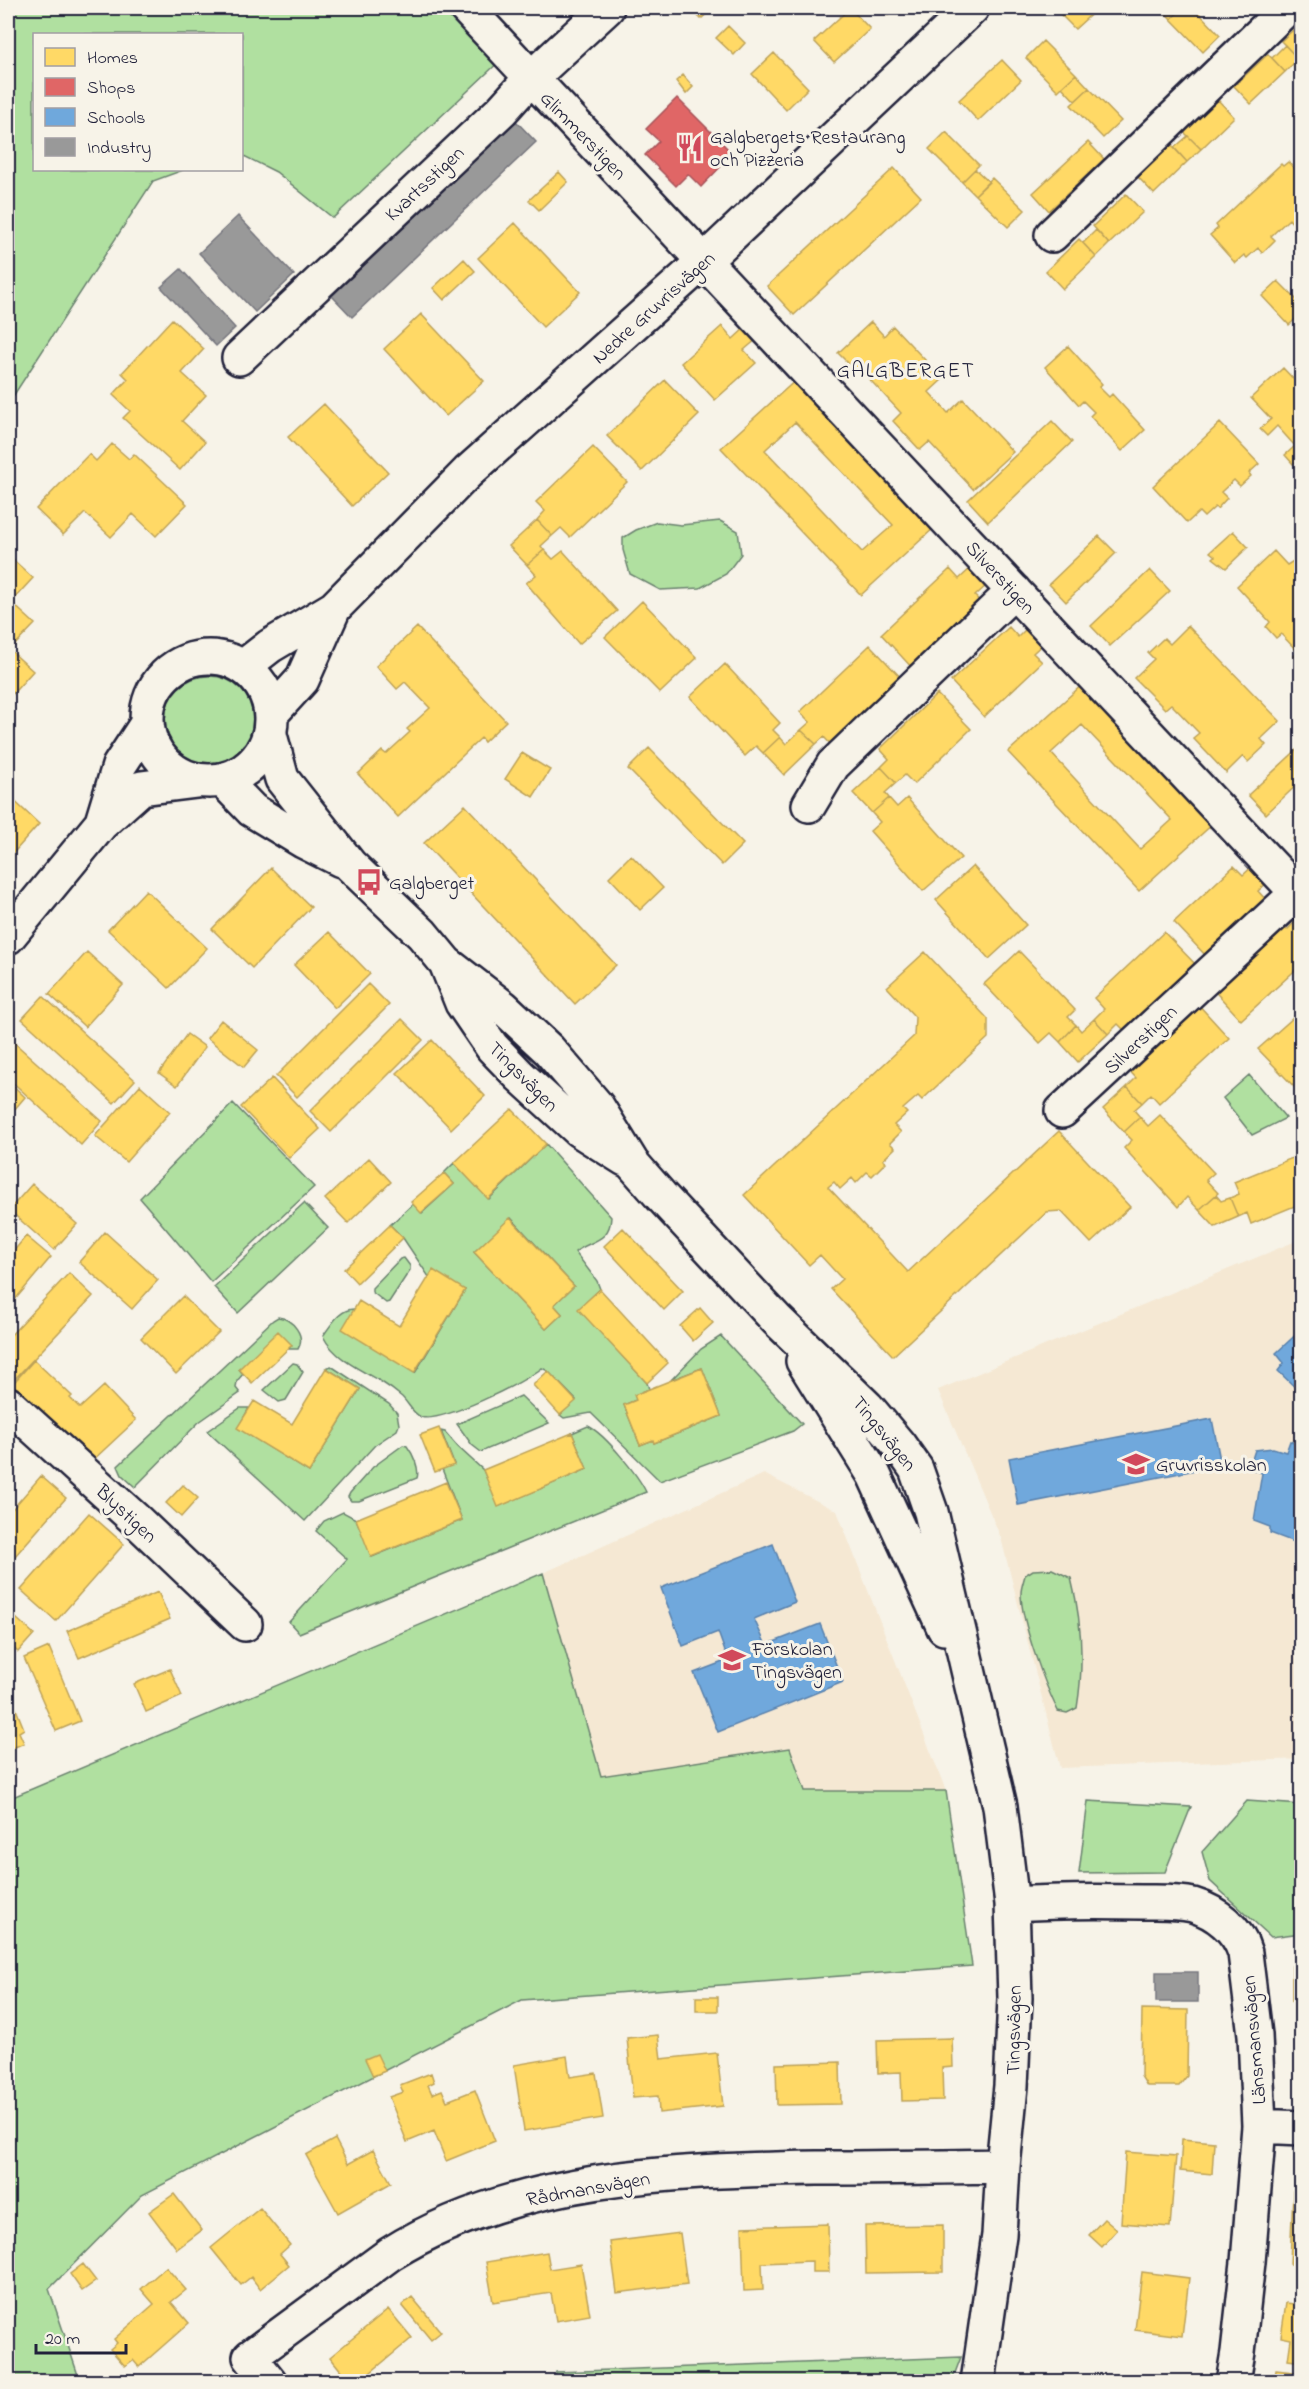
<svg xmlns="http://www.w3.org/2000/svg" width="1309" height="2389" font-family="'Indie Flower',sans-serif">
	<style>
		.built { fill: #f5e8d3 }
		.green { fill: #b0e0a0; stroke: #69816e; stroke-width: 1.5; fill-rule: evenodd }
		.homes { fill: #ffd966; stroke: #bda259; stroke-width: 1.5; fill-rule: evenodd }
		.shops { fill: #e06666; stroke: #a75259; stroke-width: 1.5 }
		.schools { fill: #6fa8dc; stroke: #5880ac; stroke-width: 1.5 }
		.industry { fill: #999; stroke: #75757d; stroke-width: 1.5 }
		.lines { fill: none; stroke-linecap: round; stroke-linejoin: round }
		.street-casing { stroke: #22223b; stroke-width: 38 }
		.secondary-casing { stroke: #22223b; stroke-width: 38 }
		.street { stroke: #f7f3e8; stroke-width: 33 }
		.secondary { stroke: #f7f3e8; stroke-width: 33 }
		.labels { text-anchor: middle; stroke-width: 6; stroke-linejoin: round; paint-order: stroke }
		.street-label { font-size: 20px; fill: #22223b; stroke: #f7f3e8 }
		.poi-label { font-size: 20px; fill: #22223b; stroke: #f7f3e8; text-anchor: start }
		.neighbourhood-label { font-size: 21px; letter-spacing: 1.5px; fill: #22223b; stroke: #f7f3e8 }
	</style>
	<rect width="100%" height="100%" fill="#f7f3e8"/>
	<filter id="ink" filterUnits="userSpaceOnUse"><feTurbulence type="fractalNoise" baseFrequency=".0167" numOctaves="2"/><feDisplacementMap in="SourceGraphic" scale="12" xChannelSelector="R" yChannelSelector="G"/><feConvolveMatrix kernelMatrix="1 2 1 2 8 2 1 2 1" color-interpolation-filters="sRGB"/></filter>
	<g filter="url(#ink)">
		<!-- built -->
		<path class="built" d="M1301,1239V1759L1060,1768L1001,1538L938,1390Z
			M764,1474L837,1511L946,1791H804L790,1748L601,1776L543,1573Z"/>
		<!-- green -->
		<path class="green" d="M8,8H464L504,57L333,218L276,172L242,155V34H34V170H183L153,181L8,404Z
			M720,521L738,531L741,554L726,574L700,588L660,590L630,574L623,550V538L636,530L657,522L681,525Z
			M164 721a45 45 0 1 1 90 0a45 45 0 1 1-90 0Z
			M1249,1075L1286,1118L1252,1135L1223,1098Z
			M233,1103L314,1187L211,1282L140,1198Z
			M546,1144L611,1217C610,1242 591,1240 575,1252L597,1281L600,1289L579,1309L647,1383L649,1389L635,1395L636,1400L624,1405L640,1445L653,1440L654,1443L721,1416L702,1368L671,1380L701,1349L721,1336L802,1424L793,1431L660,1481L591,1413L564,1418L560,1415L576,1400L548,1371L542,1368C525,1382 440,1424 421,1417C412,1413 409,1404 402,1397C395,1391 388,1386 380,1381C360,1370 334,1358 323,1336C331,1325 340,1308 355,1309L415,1373L465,1290L429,1277L403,1238L390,1225L413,1204L422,1213L454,1184L444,1173L454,1163L489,1199ZM511,1218L574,1286L554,1305L562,1314L546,1329L474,1252Z
			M304,1203L328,1228L238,1313L214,1287Z
			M404,1258L410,1266V1270L389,1302L386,1303L372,1292V1288L400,1259Z
			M278,1317C293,1319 306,1336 298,1349H288L292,1345L239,1369L243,1374L237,1381L236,1388L240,1393L199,1422L135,1487L122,1475L118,1466L273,1320Z
			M293,1363L297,1364L303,1372L286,1400L279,1402L264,1390Z
			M331,1366L389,1404L397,1413L399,1425L397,1430L375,1445L305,1521L207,1431L240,1408H249L238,1428L309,1472L360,1389L326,1368Z
			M521,1396L549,1423L481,1452L472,1445L457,1424Z
			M588,1426C605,1434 638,1475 646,1492L299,1633L289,1622L347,1559L316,1531L324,1521L343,1512L356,1519L372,1557L462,1520L442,1469L454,1464L441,1431L445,1432L458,1447L483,1470L499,1506L587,1469L572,1433Z
			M403,1445L407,1446C413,1454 420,1469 417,1478L359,1501H351L348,1497L350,1493L373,1467Z
			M1052,1569L1071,1578C1082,1621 1084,1665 1077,1708L1067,1713L1058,1711C1045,1685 1021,1622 1021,1593C1021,1587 1024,1580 1025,1575L1033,1570Z
			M543,1573L601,1776L790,1748L805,1791H946L972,1966L522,2000L142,2195L49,2289L80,2381L8,2382V1799Z
			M1088,1801L1191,1807L1165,1872L1079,1873Z
			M1247,1801L1301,1805V1933L1271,1937L1210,1881L1202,1852Z
			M961,2357L952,2381H554L556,2372Z"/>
		<!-- homes -->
		<path class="homes" d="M690,8H713L701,19Z
			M850,8L870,29L834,62L814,41Z
			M880,8H896L888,15Z
			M1057,8H1098L1075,29L1055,9Z
			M1161,8H1183L1171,19Z
			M1183,8H1194L1220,35L1203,52L1171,19Z
			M1302,22V56L1298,59L1281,41Z
			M728,26L745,43L734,55L716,38Z
			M1043,41L1076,74L1058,91L1026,58Z
			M1285,45L1298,59L1285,72L1272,58Z
			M774,53L808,88L786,110L752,74Z
			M1268,54L1285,72L1251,104L1234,86Z
			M1002,60L1021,80L978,121L959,100Z
			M1076,74L1089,88L1075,101L1062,87Z
			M683,75L693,87L686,94L676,81Z
			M1089,88L1121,121L1103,138L1071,105Z
			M1218,100L1234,117L1201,149L1184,132Z
			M946,132L979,165L962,182L929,149Z
			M1188,136L1201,149L1187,162L1174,148Z
			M1088,142L1104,159L1049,211L1033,193Z
			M1171,144L1187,162L1154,194L1137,176Z
			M1288,162L1302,176V216L1293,224L1289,219L1271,236L1275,240L1262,253L1258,248L1247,258L1244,255L1235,263L1210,235L1218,228L1216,225L1281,164L1283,166Z
			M894,168L921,197L794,315L767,286Z
			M975,169L989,182L975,195L962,182Z
			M559,172L568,182L539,210L529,200Z
			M992,178L1025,210L1008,227L975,195Z
			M1126,194L1143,212L1109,244L1093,226Z
			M515,223L580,292L543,327L478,258Z
			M1096,230L1109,244L1096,257L1083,243Z
			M1079,239L1096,257L1063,289L1046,271Z
			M464,259L475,271L444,300L433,288Z
			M1278,281L1302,305V313L1289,325L1262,296Z
			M421,314L484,381L446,416L384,349Z
			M172,319L204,349L182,373L206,395L182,421L205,442L180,470L123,418L130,411L113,395L128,379L122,373Z
			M871,322L884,336L893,326L943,379L929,392L948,413L963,399L1013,452L973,489L929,442L920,450L893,421L901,413L859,368L856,371L838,353Z
			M722,326L733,339L746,327L757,339L744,350L756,363L715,400L681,363Z
			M1068,346L1102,384L1099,387L1109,397L1112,394L1145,430L1122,451L1090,416L1094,412L1083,401L1079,405L1045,367Z
			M1283,368L1302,388V457L1293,464L1285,455L1295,446L1277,426L1267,436L1260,429L1271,419L1251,398Z
			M798,378L936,526L861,595L721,448ZM795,422L893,525L862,552L765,450Z
			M665,380L699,415L642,471L607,436Z
			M324,404L388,472L352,506L288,437Z
			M1052,421L1072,442L988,522L968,500Z
			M1220,423L1259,464L1249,473L1251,476L1240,486L1234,480L1221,492L1227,498L1217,509L1215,507L1204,517L1199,512L1187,523L1153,486Z
			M112,444L129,459L134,454L187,504L156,536L133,514L111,537L85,513L63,535L36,509L89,454L96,461Z
			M593,447L627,482L570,537L561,528L552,536L537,520L545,511L536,502Z
			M537,520L552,536L541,546L544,550L527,565L509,546Z
			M1233,531L1248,547L1226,568L1213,558L1215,556L1210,552Z
			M1099,536L1116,553L1066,602L1049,584Z
			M544,550L553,559L563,551L617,611L579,644L526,583L536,575L527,565Z
			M1274,551L1287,565L1295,560L1302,566V663L1294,656L1298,652L1281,634L1276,638L1266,627L1270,622L1237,586Z
			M8,555L33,578L11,602L35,624L10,650L33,671L8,699Z
			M972,567L988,584L975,596L983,605L914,670L881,634L950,569L959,579Z
			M1150,570L1170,591L1110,646L1091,626Z
			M642,601L697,658L660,693L605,637Z
			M1029,626L1044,643L1033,653L1042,662L984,717L951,681L1009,627L1018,637Z
			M1188,626L1280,721L1261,739L1266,745L1248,762L1243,756L1226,773L1193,738L1199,733L1171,704L1165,709L1134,678L1154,659L1148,653L1164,638L1170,644Z
			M417,627L506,721L484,742L481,738L398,817L358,774L382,751L386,754L410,732L407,729L430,708L405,682L397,689L376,666Z
			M870,645L904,681L834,748L824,737L816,744L801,730L810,722L800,712Z
			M725,664L780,723L773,730L780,737L763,753L756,746L745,756L690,697Z
			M1084,683L1215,822L1139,891L1008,752ZM1082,725L1172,820L1140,849L1051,753Z
			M937,694L971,729L914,784L905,775L896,783L881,767L889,759L880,749Z
			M801,730L816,744L784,775L763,753L780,737L786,744Z
			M1302,745V780L1266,814L1248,795Z
			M649,748L743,844L722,865L628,769Z
			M522,753L550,770L533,797L505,779Z
			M881,767L896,783L885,793L889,798L872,813L853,793Z
			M8,795L39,824L8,859Z
			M889,798L897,807L907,798L961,858L923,891L870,831L880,822L872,813Z
			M465,805L616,965L575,1004L424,843Z
			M1302,831V849L1293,839Z
			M631,855L663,888L640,910L609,877Z
			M1255,864L1270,880L1258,891L1267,901L1207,957L1174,922L1234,866L1243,875Z
			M973,866L1026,925L989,959L936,900Z
			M271,868L311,907L252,968L212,929Z
			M146,890L207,948L169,988L108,930Z
			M1300,917L1302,964L1241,1020L1209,985L1278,920L1287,930Z
			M329,932L370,974L335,1008L294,965Z
			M1164,932L1199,968L1129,1035L1118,1024L1108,1034L1094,1019L1104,1009L1094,998Z
			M1019,951L1075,1010L1068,1017L1076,1025L1060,1042L1051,1033L1040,1043L984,984Z
			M87,952L123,985L85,1027L49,994Z
			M925,952L988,1019V1038L922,1100L918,1096L903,1109L907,1113L894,1125L901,1132L890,1143L895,1148L883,1160L886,1162L872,1176L867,1172L856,1183L852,1178L840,1189L834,1182L828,1187L908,1272L1059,1131L1130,1207L1091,1243L1061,1211L1047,1212L893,1356L831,1289L842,1279L820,1255L809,1265L744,1195L914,1036L915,1017L887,987Z
			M368,984L389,1005L297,1097L276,1076Z
			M43,996L135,1080L114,1103L22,1019Z
			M1196,1002L1229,1038L1159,1103L1151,1094L1142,1103L1127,1087L1136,1078L1126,1067Z
			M1302,1010L1301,1050L1302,1095L1258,1049Z
			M402,1019L423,1040L331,1132L310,1111Z
			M1094,1019L1108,1034L1078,1062L1060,1042L1076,1025L1081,1031Z
			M221,1020L258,1050L244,1067L207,1038Z
			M187,1034L205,1047L177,1086L159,1073Z
			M9,1038L102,1121L81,1145L8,1078V1040Z
			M432,1040L485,1096L451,1129L397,1073Z
			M272,1078L320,1129L289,1158L241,1107Z
			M8,1081L25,1097L8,1117Z
			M140,1085L170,1112L126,1162L95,1136Z
			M1127,1087L1142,1103L1134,1110L1140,1117L1124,1132L1103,1109Z
			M512,1109L546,1144L488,1199L454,1163Z
			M1160,1115L1214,1173L1206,1180L1218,1193L1199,1210L1187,1197L1178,1207L1124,1148L1132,1140L1124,1132L1140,1117L1148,1126Z
			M1302,1154V1203L1251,1224L1247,1213L1238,1217L1230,1198L1239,1194L1234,1182Z
			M369,1158L391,1182L348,1223L325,1199Z
			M444,1173L454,1184L421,1213L411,1202Z
			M32,1184L77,1224L54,1250L9,1210Z
			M1216,1195L1221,1201L1230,1198L1238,1217L1215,1227L1199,1210Z
			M510,1218L574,1286L554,1305L562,1314L546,1329L474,1252Z
			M390,1225L403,1238L357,1283L344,1269Z
			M623,1228L683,1291L664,1310L604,1246Z
			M105,1232L158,1280L132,1309L79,1262Z
			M26,1236L51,1257L8,1308V1258Z
			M433,1270L465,1290L414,1373L342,1329L359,1301L399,1326Z
			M69,1273L93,1296L8,1386V1338Z
			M600,1289L668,1363L647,1383L578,1309Z
			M183,1296L219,1332L176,1374L141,1338Z
			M700,1308L713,1323L693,1341L680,1326Z
			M278,1331L292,1345L252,1383L239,1369Z
			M34,1360L72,1396L70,1398L80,1408L104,1386L136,1420L91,1462L51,1420L45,1426L8,1389Z
			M326,1368L360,1389L309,1472L237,1428L254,1401L292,1424Z
			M702,1368L721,1416L654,1443L653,1440L640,1445L624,1405L636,1400L634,1395Z
			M548,1371L576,1401L560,1415L533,1385Z
			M439,1428L454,1465L435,1472L420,1435Z
			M572,1433L587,1469L498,1507L483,1470Z
			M41,1476L66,1498L8,1564V1514Z
			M446,1482L462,1520L371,1557L356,1519Z
			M183,1485L198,1498L181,1517L166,1503Z
			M89,1513L124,1544L56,1621L21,1590Z
			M158,1592L170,1619L79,1658L67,1631Z
			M8,1611L34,1634L18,1652L8,1643Z
			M49,1647L80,1721L56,1731L24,1658Z
			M170,1669L182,1696L146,1712L134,1684Z
			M8,1689L24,1729L19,1732L24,1743L8,1750Z
			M1292,1966H1302V2002H1292Z
			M696,1997H718V2011H696Z
			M1142,2009L1188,2010L1187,2076L1179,2086H1147L1141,2076Z
			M658,2035L661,2059L717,2053L723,2106L659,2113L658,2096L633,2098L627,2038Z
			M952,2038L953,2067L942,2068L943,2100L902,2101L901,2072L878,2073L877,2040Z
			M377,2054L385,2071L373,2076L365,2059Z
			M567,2056L570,2077L596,2073L603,2118L524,2131L514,2065Z
			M840,2062L841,2104L777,2105L776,2064Z
			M431,2073L434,2082L428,2085L432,2094L442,2090L447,2101L475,2090L495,2141L446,2161L434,2131L407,2142L389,2097L403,2092L400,2085Z
			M335,2139L348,2164L373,2150L391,2183L338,2213L306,2155Z
			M1182,2139L1214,2142L1212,2174L1180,2171Z
			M1126,2152L1176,2156L1170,2227L1121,2223Z
			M1293,2191H1302V2264H1290Z
			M174,2194L202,2230L177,2249L149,2212Z
			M260,2208L290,2245L280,2254L289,2265L260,2289L251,2277L241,2285L211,2248Z
			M1104,2219L1117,2230L1102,2247L1089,2235Z
			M828,2224L829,2272H812V2261L762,2263L763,2290L744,2291L742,2227Z
			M943,2225V2272L866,2273L865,2226Z
			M680,2233L687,2284L617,2293L610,2242Z
			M547,2252L550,2269L581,2264L590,2315L556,2321L551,2293L493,2302L486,2262Z
			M83,2264L96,2281L82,2291L70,2274Z
			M166,2267L186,2290L171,2302L189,2323L139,2367L133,2360L125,2366L110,2349L117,2343L114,2339L154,2304L141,2289Z
			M1142,2272L1189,2278L1182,2336L1135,2330Z
			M412,2297L441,2332L431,2340L402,2305Z
			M1286,2303L1302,2305V2362L1288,2360L1291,2339L1281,2337Z
			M388,2309L412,2338L359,2382H350L330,2357Z
			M1276,2370L1302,2373V2382H1274Z"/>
		<!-- shops -->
		<path class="shops" d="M677,98L733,154L701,187L688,174L676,186L645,155L659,141L646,129Z"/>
		<!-- schools -->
		<path class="schools" d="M1302,1329V1394L1278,1371L1284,1363L1276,1353Z
			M1212,1419L1221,1465L1018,1505L1009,1458Z
			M1290,1441L1302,1444V1545L1270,1533V1527L1254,1521L1262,1473L1249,1468L1255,1450L1273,1448L1286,1452Z
			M773,1544L795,1602L754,1619L766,1645L820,1624L843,1682L718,1732L694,1673L728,1660L718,1632L683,1646L661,1588Z"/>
		<!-- industry -->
		<path class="industry" d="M516,121L536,142L352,317L332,296Z
			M238,216L294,275L255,312L199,253Z
			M181,269L235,328L216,346L161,287Z
			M1156,1972H1198V2002H1156Z"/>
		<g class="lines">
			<defs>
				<path id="street" d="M466,8L1302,898
					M1052,235L1287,8
					M239,358L502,110L530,79L607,8
					M270,735L282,779L350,865L422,934L446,963L503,1007L549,1050L597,1106L632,1163L661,1196L776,1319L867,1407L899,1445L916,1469L931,1512L1000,1806L1012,1904L1015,1998L1011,2086L1003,2166L999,2235L978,2382
					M223,780L252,810L303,841L341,860
					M809,805L833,765L1014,591
					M446,963L462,1003L492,1047L520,1076L579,1130L625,1159
					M1062,1111L1297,893
					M803,1361L874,1475L944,1628
					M8,1404L137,1521L245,1624
					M1012,1904C1056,1901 1099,1901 1142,1902C1158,1902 1177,1901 1193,1905C1216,1912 1238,1929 1245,1953L1255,2035L1259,2126L1248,2262L1238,2352L1233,2382
					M1259,2126L1302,2128
					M270,2382L250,2357L390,2254C516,2175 673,2171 817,2168C879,2168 941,2167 1003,2166"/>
				<path id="secondary" d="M147 719a62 62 0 1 1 124 0a62 62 0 1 1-124 0Z
					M243,667L270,646L334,608L468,472L704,261L972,8
					M271,714L302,680L334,608
					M102,822L119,766L146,725
					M8,937L101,824L141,788L197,781"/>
			</defs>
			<!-- street casing -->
			<use href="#street" class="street-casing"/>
			<!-- secondary casing -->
			<use href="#secondary" class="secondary-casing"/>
			<!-- street -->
			<use href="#street" class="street"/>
			<!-- secondary -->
			<use href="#secondary" class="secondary"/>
		</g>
	</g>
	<!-- icons -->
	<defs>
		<symbol id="restaurant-bare" viewBox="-9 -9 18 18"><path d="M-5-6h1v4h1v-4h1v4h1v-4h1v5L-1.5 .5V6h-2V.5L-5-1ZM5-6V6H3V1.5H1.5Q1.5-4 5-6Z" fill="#d1495b" stroke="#f7f3e8" stroke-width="2.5" paint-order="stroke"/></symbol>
		<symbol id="bus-bare" viewBox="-9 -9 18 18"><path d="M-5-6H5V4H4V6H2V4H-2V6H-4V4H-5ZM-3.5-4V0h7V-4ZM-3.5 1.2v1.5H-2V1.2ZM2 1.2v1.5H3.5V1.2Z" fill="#d1495b" stroke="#f7f3e8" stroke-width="2.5" paint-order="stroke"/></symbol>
		<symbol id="school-bare" viewBox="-9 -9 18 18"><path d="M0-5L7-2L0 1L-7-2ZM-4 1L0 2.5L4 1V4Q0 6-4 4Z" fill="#d1495b" stroke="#f7f3e8" stroke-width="2.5" paint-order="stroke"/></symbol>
	</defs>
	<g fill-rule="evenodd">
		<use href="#restaurant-bare" x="671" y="129" width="38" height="38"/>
		<use href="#bus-bare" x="350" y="863" width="38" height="38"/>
		<use href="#school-bare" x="1117" y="1445" width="38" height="38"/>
		<use href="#school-bare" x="713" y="1641" width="38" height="38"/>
	</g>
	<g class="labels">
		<!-- street labels -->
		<g class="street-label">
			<text transform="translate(584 135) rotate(46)" y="7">Glimmerstigen</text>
			<text transform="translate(424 183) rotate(-43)" y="7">Kvartsstigen</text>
			<text transform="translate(653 307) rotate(-42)" y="7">Nedre Gruvrisvägen</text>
			<text transform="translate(1001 577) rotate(47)" y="7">Silverstigen</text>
			<text transform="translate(1140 1039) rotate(-43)" y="7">Silverstigen</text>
			<text transform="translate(524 1076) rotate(45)" y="7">Tingsvägen</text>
			<text transform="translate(885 1433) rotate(51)" y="7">Tingsvägen</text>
			<text transform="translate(127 1513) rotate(43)" y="7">Blystigen</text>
			<text transform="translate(1013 2030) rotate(-89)" y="7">Tingsvägen</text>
			<text transform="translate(1253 2040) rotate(-95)" y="7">Länsmansvägen</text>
			<text transform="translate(588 2188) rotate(-10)" y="7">Rådmansvägen</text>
		</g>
		<!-- poi labels -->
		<g class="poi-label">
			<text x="710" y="143">Galgbergets Restaurang<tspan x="710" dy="23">och Pizzeria</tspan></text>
			<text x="389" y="889">Galgberget</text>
			<text x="1156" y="1471">Gruvrisskolan</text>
			<text x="752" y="1655">Förskolan<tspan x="752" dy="23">Tingsvägen</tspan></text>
		</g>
		<!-- neighbourhood labels -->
		<g class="neighbourhood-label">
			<text x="906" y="377">GALGBERGET</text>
		</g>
	</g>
	<!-- margin -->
	<rect width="1309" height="2389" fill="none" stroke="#f7f3e8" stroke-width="30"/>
	<rect x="15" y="15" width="1279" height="2359" fill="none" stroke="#22223b" stroke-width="2" filter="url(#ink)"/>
	<!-- legend -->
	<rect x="33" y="33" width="210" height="138" fill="#f7f3e8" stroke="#a29fa3" stroke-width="1.5"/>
	<rect x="45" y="48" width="30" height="18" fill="#ffd966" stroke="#a29fa3" stroke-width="1.5"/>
	<text x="87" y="63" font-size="18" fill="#22223b">Homes</text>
	<rect x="45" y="78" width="30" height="18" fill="#e06666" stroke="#a29fa3" stroke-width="1.5"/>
	<text x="87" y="93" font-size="18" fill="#22223b">Shops</text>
	<rect x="45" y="108" width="30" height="18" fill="#6fa8dc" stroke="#a29fa3" stroke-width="1.5"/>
	<text x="87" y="123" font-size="18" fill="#22223b">Schools</text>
	<rect x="45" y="138" width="30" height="18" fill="#999999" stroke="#a29fa3" stroke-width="1.5"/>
	<text x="87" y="153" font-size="18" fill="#22223b">Industry</text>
	<!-- scale -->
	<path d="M36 2344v9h90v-9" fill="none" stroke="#22223b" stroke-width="3"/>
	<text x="45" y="2344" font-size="18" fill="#22223b" stroke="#f7f3e8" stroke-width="4.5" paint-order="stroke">20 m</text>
</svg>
